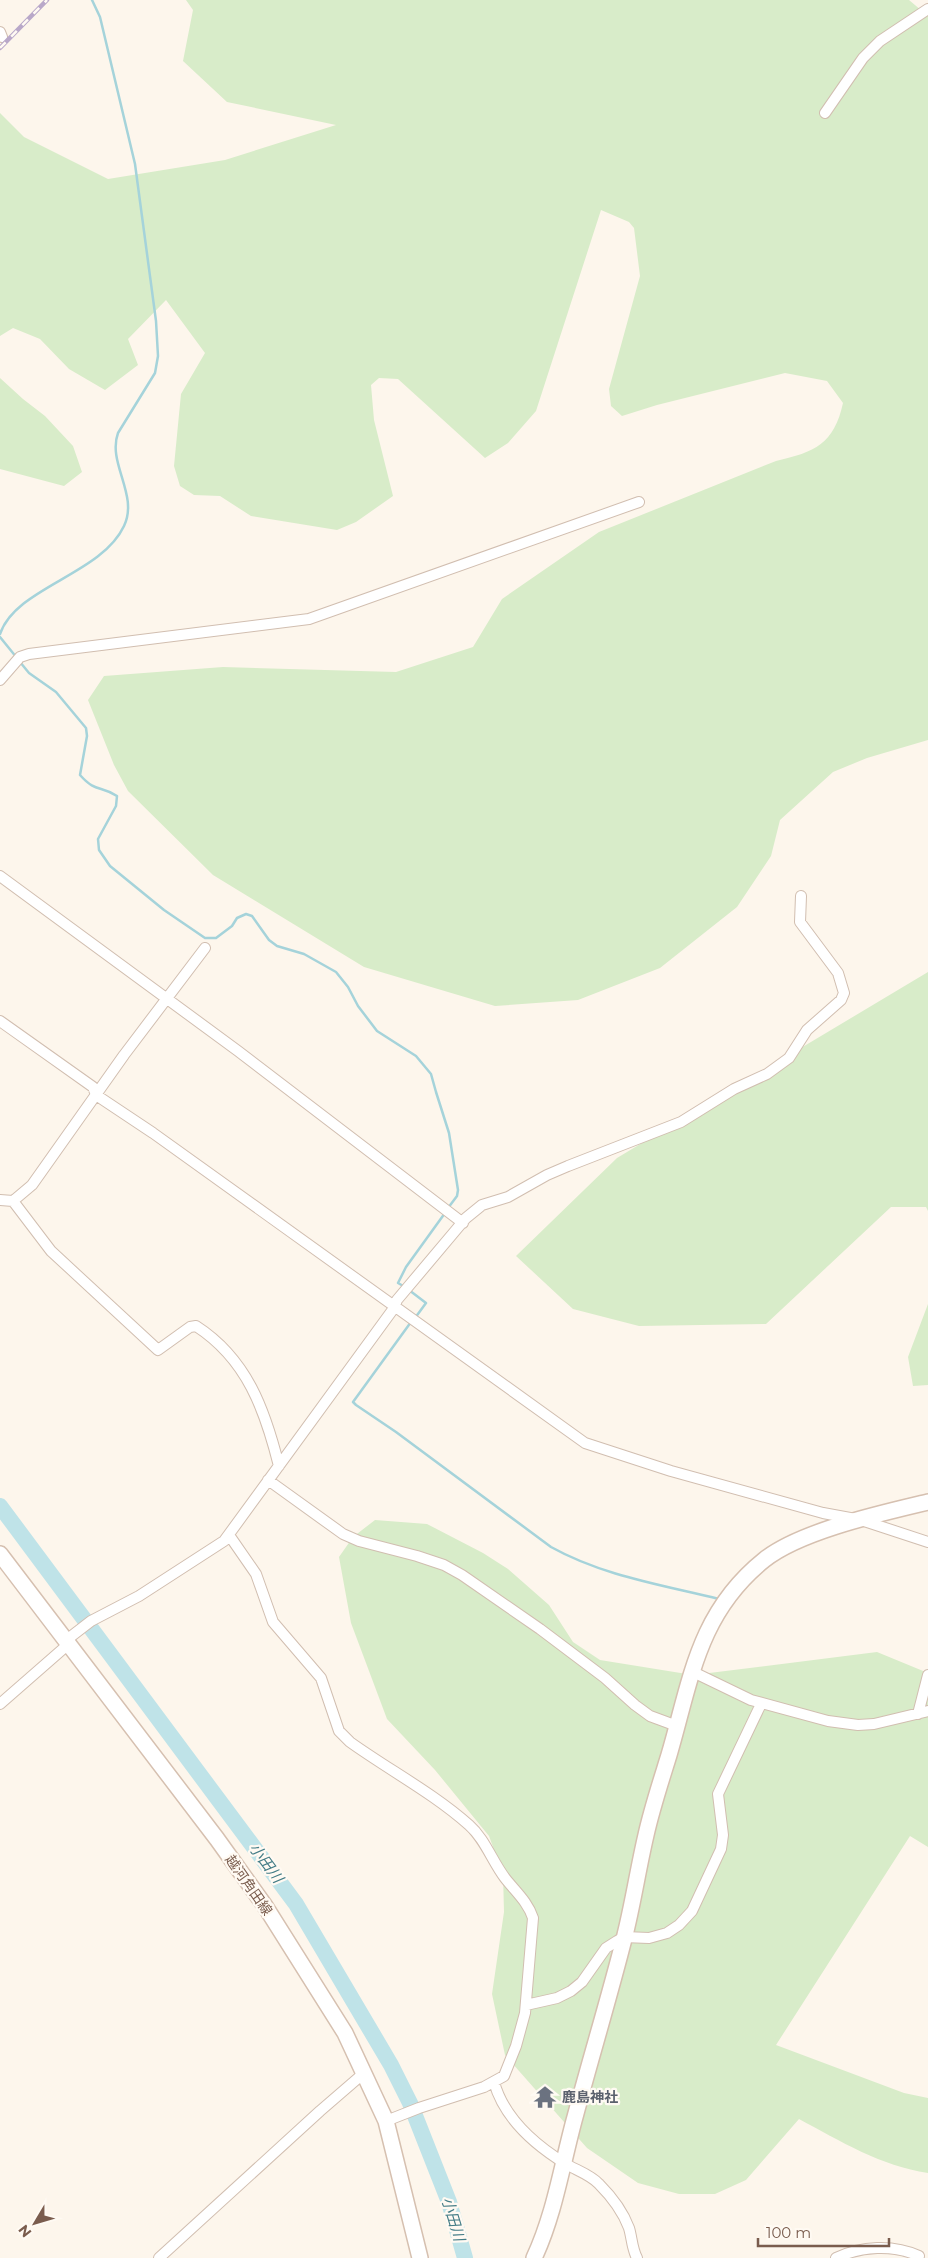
<svg xmlns="http://www.w3.org/2000/svg" width="928" height="2258" font-family="Montserrat,'Noto Sans JP',sans-serif">
	<style>
		.green { fill: #d8ecc9 }
		.lines { fill: none; stroke-linecap: round; stroke-linejoin: round }
		.stream { stroke: #a5d3da; stroke-width: 2.5 }
		.river { stroke: #bfe3e8; stroke-width: 16 }
		.street-casing { stroke: #d1beb0; stroke-width: 12 }
		.secondary-casing { stroke: #d6c0b0; stroke-width: 18 }
		.street { stroke: #fff; stroke-width: 10 }
		.secondary { stroke: #fff; stroke-width: 15 }
		.rail-casing { stroke: #b9a8c9; stroke-width: 4.5 }
		.rail { stroke: #fffaf3; stroke-width: 2.5; stroke-dasharray: 8; stroke-linecap: butt }
		.labels { text-anchor: middle; stroke-width: 4.5; stroke-linejoin: round; paint-order: stroke }
		.street-label { font-size: 14px; fill: #7a5c4d; stroke: #fffaf3 }
		.worship-label { font-size: 14px; font-weight: bold; fill: #5b616d; stroke: #fffaf3; text-anchor: start }
		.water-label { font-size: 15px; font-style: italic; fill: #437c86; stroke: #fffaf3 }
	</style>
	<rect width="100%" height="100%" fill="#fdf6ec"/>
	<!-- green -->
	<path class="green" d="M186,0H909L928,16V740L867,758L833,772L780,820L771,856L737,907L660,968L578,1000L495,1006L364,967L213,875L128,791L114,765L88,700L104,676L223,667L396,672L473,647L502,599L599,532L776,461C815,452 834,444 843,403L827,381L785,373L657,405L622,416L611,406L609,389L640,276L634,228L629,222L601,210L536,411L508,443L485,458L398,379L379,378L371,385L374,420L393,496L356,522L337,530L251,516L220,496L194,495L180,486L174,466L181,394L205,353L166,300L128,339L138,365L105,390L69,369L40,339L13,328L0,336V113L24,137L108,179L225,160L336,125L227,102L183,61L193,10Z
		M0,378L23,399L45,416L73,446L82,472L64,486L0,469Z
		M928,972V1211L926,1207H891L766,1324L639,1326L573,1309L516,1256L617,1158Z
		M928,1304V1385L913,1386L908,1357Z
		M375,1520L427,1524L483,1553L508,1569L549,1605L573,1642L600,1660L693,1675L877,1652L928,1673V1847L910,1836L776,2045L904,2093L928,2098V2173C881,2166 840,2141 799,2119L746,2180L715,2194H679L638,2183L587,2148L505,2055L492,1994L504,1912L503,1874L489,1836L435,1770L387,1719L351,1623L339,1557L353,1537Z"/>
	<g class="lines">
		<!-- stream -->
		<path class="stream" d="M0,634C16,587 101,575 124,526C139,495 107,463 118,433L155,373L158,356L156,321L135,164L100,17L92,0
			M0,637L17,658
			M20,662L29,673L56,692L86,728L87,736L80,775C96,793 100,785 117,796L116,806L98,839L99,850L110,866L164,910L205,938H216L232,926L237,918L246,914L252,916L269,940L277,946L304,954L336,972L348,987L358,1006L377,1031L416,1056L431,1074L436,1092L449,1133L458,1190L457,1196L448,1208
			M405,1287L398,1283L406,1267L445,1213
			M409,1290L426,1303L415,1318
			M411,1322L353,1402L356,1405L396,1432L551,1547C603,1576 663,1585 719,1599"/>
		<!-- river -->
		<path class="river" d="M0,1506L296,1904L391,2065L410,2103L449,2202L465,2258"/>
		<defs>
			<path id="street" d="M0,32L2,37
				M825,113L863,58L880,41L928,9
				M0,680L20,657L29,654L309,619L639,502
				M0,876L238,1051L463,1223
				M0,1021L93,1087L96,1095L153,1133L585,1443L671,1471L823,1513L861,1520L928,1542
				M0,1200L13,1201L32,1185L124,1055L205,948
				M13,1201L51,1251L158,1350L190,1327L196,1326C247,1359 265,1410 279,1466
				M268,1480L343,1534L359,1541L417,1556L444,1565L462,1575L540,1629L605,1678L635,1705L650,1716L677,1726
				M229,1535L256,1574L273,1622L321,1678L339,1731L350,1742C389,1770 433,1793 469,1825C485,1839 492,1861 505,1878C515,1891 528,1902 533,1918L525,2013L516,2046L504,2076L484,2087L419,2108L386,2121
				M691,1671L751,1700L828,1721L858,1725L874,1724L928,1711
				M0,1704L64,1648L69,1638L91,1621L139,1596L224,1541L394,1308L397,1300L466,1218L482,1205L508,1197L547,1175L568,1166L681,1122L734,1089L767,1074L789,1058L807,1030L841,1000L844,993L838,973L800,922L801,896
				M918,1714L928,1675
				M526,2005L557,1998L571,1991L582,1982L606,1948L617,1941L624,1937L649,1938L667,1933L679,1925L692,1911L721,1849L723,1835L718,1794L761,1704
				M494,2082C504,2118 535,2145 566,2164C576,2170 591,2175 599,2184C611,2196 623,2212 629,2228C632,2238 632,2249 637,2258
				M159,2258L320,2111L364,2073
				M836,2258C861,2246 893,2244 919,2256"/>
			<path id="secondary" d="M0,1554L217,1839L265,1906L345,2033L386,2121L420,2258
				M534,2258C555,2213 562,2164 575,2117C591,2057 609,1998 624,1939C633,1904 638,1869 646,1835C652,1808 661,1781 669,1755C691,1680 698,1613 764,1560C800,1531 882,1513 928,1502"/>
		</defs>
		<!-- street casing -->
		<use href="#street" class="street-casing"/>
		<!-- secondary casing -->
		<use href="#secondary" class="secondary-casing"/>
		<!-- street -->
		<use href="#street" class="street"/>
		<!-- secondary -->
		<use href="#secondary" class="secondary"/>
		<defs>
			<path id="rail" d="M0,48L47,0"/>
		</defs>
		<!-- rail casing -->
		<use href="#rail" class="rail-casing"/>
		<!-- rail -->
		<use href="#rail" class="rail"/>
	</g>
	<!-- icons -->
	<defs>
		<symbol id="temple-bare" viewBox="-9 -9 18 18"><path d="M0-6L5-2H3V0L6.5 2.5H4V6H1.5V3h-3V6H-4V2.5H-6.5L-3 0V-2H-5Z" fill="#6b7280" stroke="#fffaf3" stroke-width="2.5" paint-order="stroke"/></symbol>
	</defs>
	<g fill-rule="evenodd">
		<use href="#temple-bare" x="529" y="2081" width="32" height="32"/>
	</g>
	<g class="labels">
		<!-- street labels -->
		<g class="street-label">
			<text transform="translate(249 1885) rotate(55)" y="5">越河角田線</text>
		</g>
		<!-- worship labels -->
		<g class="worship-label">
			<text x="562" y="2102">鹿島神社</text>
		</g>
		<!-- water labels -->
		<g class="water-label">
			<text transform="translate(266 1863) rotate(53)" y="5">小田川</text>
			<text transform="translate(453 2219) rotate(73)" y="5">小田川</text>
		</g>
	</g>
	<!-- north arrow -->
	<g transform="translate(35 2223) rotate(232)" stroke="#fffaf3" stroke-width="4" paint-order="stroke">
	<path d="M0-4L9 19L0 12L-9 19Z" fill="#7a5c4d"/>
	<text y="-8" font-size="14" font-weight="bold" text-anchor="middle" fill="#7a5c4d">N</text>
	</g>
	<!-- scale -->
	<path d="M758 2238v8h131v-8" fill="none" stroke="#7a5c4d" stroke-width="2.5"/>
	<text x="766" y="2238" font-size="15" fill="#7a5c4d" stroke="#fffaf3" stroke-width="4" paint-order="stroke">100 m</text>
</svg>
